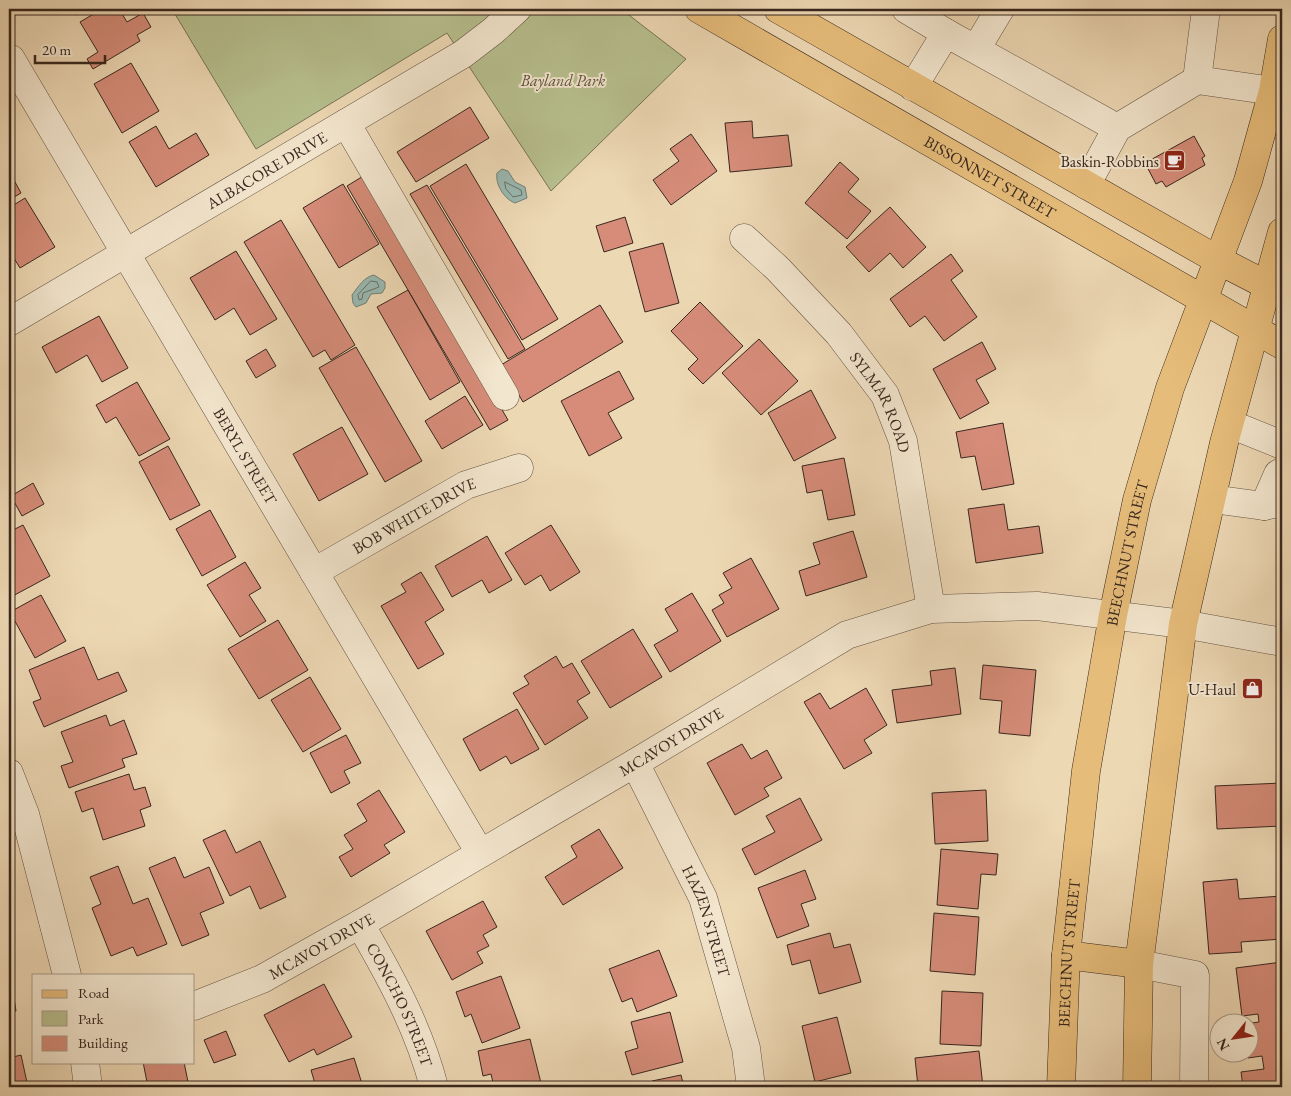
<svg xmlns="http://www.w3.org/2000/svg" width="1291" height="1096" font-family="'EB Garamond',serif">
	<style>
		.green { fill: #b7bf8e; stroke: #787356 }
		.water { fill: #99b9b1; stroke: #727f76 }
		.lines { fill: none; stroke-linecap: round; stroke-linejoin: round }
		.shore { stroke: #687068; stroke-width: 1 }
		.building { fill: #d68c79; stroke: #38271e }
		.minor-casing { stroke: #655344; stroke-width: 29 }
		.major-casing { stroke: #38271e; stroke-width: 29 }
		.minor { stroke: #f3e6ce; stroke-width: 28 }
		.major { stroke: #e6bc7a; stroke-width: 28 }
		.labels { text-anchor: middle; stroke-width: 4; stroke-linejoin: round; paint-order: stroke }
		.park-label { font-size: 16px; font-style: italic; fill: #584d3a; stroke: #f3e6ce }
		.poi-label { font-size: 16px; fill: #38271e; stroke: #f3e6ce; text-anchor: end }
		.street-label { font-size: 16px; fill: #38271e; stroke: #f3e6ce }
	</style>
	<rect width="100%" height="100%" fill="#edd8b4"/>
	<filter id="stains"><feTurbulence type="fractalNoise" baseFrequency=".004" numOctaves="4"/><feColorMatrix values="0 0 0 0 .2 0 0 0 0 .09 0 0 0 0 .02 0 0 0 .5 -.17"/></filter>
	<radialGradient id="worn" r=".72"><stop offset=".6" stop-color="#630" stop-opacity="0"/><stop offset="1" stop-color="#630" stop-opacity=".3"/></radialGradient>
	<!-- green -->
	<path class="green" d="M172,9H621L686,59L551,191L447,33L256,149Z"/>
	<!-- water -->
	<path class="water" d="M502,169L508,171L515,182L525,187L527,198L515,203C504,199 495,184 497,173Z
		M374,275L385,282V288L382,293L371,294L366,303L356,307L353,303L352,295C358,287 364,277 374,275Z"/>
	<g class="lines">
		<!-- shore -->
		<path class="shore" d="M505,182L521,190L522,195L513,197L506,189Z
			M371,281L377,282L379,287L363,293L362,299L359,300L358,295Z"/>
	</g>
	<!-- building -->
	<path class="building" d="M72,9H87L76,15Z
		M102,9H119L127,22L143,13L151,27L137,35L140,41L93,69L87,59L98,52L80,22Z
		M131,63L159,111L122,133L94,84Z
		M470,107L489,138L416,182L397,152Z
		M752,121L753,138L788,135L792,166L730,172L725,123Z
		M156,126L169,149L196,133L209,155L156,187L129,142Z
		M691,134L717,171L671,205L653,180L679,161L670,149Z
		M1194,136L1205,156L1202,158L1205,165L1166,187L1162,181L1156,184L1145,163Z
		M840,162L859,179L848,192L871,211L847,239L805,203Z
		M466,164L558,319L522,340L430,186Z
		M9,171L21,193L9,200Z
		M365,175L508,420L490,430L347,186Z
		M343,184L379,244L339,268L303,208Z
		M427,185L525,349L508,359L410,194Z
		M25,198L55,247L20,268L9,250V208Z
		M890,207L926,247L903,268L890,253L869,272L846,247Z
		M625,217L633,243L604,252L596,226Z
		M281,220L355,345L331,360L325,350L313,357L244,242Z
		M663,243L679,303L645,312L629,252Z
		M236,251L277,319L250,335L234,308L215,320L190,278Z
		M951,254L963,271L951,280L977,317L944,341L925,316L910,327L890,299Z
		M408,290L460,382L430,400L377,307Z
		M700,302L743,346L703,384L688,369L698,359L671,331Z
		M600,305L623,342L523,402L501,365Z
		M99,316L128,368L102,382L87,355L56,373L42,347Z
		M759,339L798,381L761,415L722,373Z
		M982,342L996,369L976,380L989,403L960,419L933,369Z
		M356,347L422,461L385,482L319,368Z
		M266,349L276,366L256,378L246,361Z
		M619,371L634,399L608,413L622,438L589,456L561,401Z
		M137,382L170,439L139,456L116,417L106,423L96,405Z
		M811,390L836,438L794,461L768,413Z
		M465,396L483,425L442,449L425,421Z
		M1003,423L1014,484L982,490L975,456L961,458L956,432Z
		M342,427L368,474L319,501L293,454Z
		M168,446L200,505L170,520L139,462Z
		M844,458L855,515L828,520L822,490L807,493L802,466Z
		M33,483L44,504L22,516L11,496Z
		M1004,504L1008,530L1039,526L1043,553L976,563L968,509Z
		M210,510L236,557L202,576L176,529Z
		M23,525L50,576L9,598V532Z
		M551,525L580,572L550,591L541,575L525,585L505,553Z
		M853,531L867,577L806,596L799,571L820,564L813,543Z
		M487,536L512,580L489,593L482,580L452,597L435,566Z
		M751,558L779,609L727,637L712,610L724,603L719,595L732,588L723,573Z
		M245,562L261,588L249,595L266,621L240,637L207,585Z
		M421,572L444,610L425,622L444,654L418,669L381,606L406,592L401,584Z
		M692,593L721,641L670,672L654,645L678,631L665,609Z
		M41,595L66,641L35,658L10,612Z
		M278,620L308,670L259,699L228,649Z
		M633,629L662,677L610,708L581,661Z
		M84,647L98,680L118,672L127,691L44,727L33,702L41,699L29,670Z
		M556,656L563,668L572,663L590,693L577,701L588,718L545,745L513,693L529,684L524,676Z
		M983,665L1036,670L1030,736L999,733L1002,701L980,699Z
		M955,668L961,714L897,723L892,690L932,685L930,671Z
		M310,677L341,729L303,752L271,700Z
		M866,688L887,725L864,740L872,753L844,769L804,702L820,693L830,709Z
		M517,709L539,749L511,764L506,756L480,771L463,739Z
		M106,715L110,726L124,720L137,754L122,759L125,767L69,788L61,766L73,762L61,732Z
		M346,735L361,763L344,771L350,783L331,793L310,753Z
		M742,744L751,759L767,750L782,778L764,788L769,796L735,815L707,763Z
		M129,774L134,790L145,787L151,806L140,810L145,826L103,840L93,808L82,812L75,792Z
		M1282,783V826L1217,829L1215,786Z
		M379,790L405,832L384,845L390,853L351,877L339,857L353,849L344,835L367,821L357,804Z
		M986,790L988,841L935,844L932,793Z
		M800,798L822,840L755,875L742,849L775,832L766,816Z
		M599,829L623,868L563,905L545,877L577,857L571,846Z
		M225,830L236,853L260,841L286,897L260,909L250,886L230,896L203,840Z
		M941,849L998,854L996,875L981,874L978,909L937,905Z
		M175,857L184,878L209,867L224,903L200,913L209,935L182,946L149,868Z
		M118,866L133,904L148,898L167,944L137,956L133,947L111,956L92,908L101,904L90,877Z
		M805,870L816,899L801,904L809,926L777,938L758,888Z
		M1237,879L1239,899L1282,896V939L1241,942L1242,952L1209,954L1203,882Z
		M483,901L497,927L483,935L489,946L477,952L483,963L452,980L426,931Z
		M934,913L979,917L975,975L930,971Z
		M830,933L834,948L850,944L861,982L819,994L810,960L792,965L787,945Z
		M659,950L677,996L637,1012L632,998L622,1002L609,969Z
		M1282,962V1087H1243L1241,1072L1264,1069L1262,1056L1248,1058V1024H1244L1259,1022L1258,1014L1242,1016L1236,968Z
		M501,976L520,1028L482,1043L471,1014L465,1017L456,992Z
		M324,984L352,1037L317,1055L314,1049L289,1062L264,1015Z
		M942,991L983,993L981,1046L940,1044Z
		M13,992L16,1011L9,1012V993Z
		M670,1012L683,1062L632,1075L625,1052L638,1048L631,1022Z
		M837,1017L851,1073L815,1082L802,1026Z
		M226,1031L236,1055L214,1063L204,1040Z
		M530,1039L542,1087H494L491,1074L483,1076L478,1051Z
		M979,1051L983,1087H918L915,1058Z
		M21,1055L28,1087H9V1058Z
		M354,1058L363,1087H316L311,1070Z
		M143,1062H184L189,1087H148Z
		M681,1075L684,1087H653L652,1081Z"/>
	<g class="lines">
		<defs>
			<g id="minor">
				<path d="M906,9L946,33L1117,128"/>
				<path d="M976,49L1000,9"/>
				<path id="s1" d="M11,59L480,853"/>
				<path d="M1197,80L1206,9"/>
				<path d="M913,87L946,33"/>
				<path d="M346,123L505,396"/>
				<path d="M1086,185L1117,128L1197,80L1273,91"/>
				<path id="s2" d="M744,238L778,269L839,334L885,395L903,441L931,609"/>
				<path id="s3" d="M9,322L463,54L493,31L517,9"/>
				<path d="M1230,424L1282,445"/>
				<path d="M1212,499L1264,506L1282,502"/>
				<path d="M1264,506L1278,474L1282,472"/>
				<path id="s4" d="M314,572L466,485L519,468"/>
				<path id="s5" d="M635,763L703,898L746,1048L751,1087"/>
				<path d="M9,773L25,814L67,975"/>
				<path id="s6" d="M360,924C390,976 419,1028 434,1087"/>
				<path d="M1139,964L1195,975L1194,1087"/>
				<path id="s7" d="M194,1006L262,979L360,924L635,763L847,635L931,609L1037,606L1183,624L1282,642"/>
				<path d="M85,1062L88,1087"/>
			</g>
			<g id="major">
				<path id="s8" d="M699,9L1282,345"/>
				<path d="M778,9L1218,260L1282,293"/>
				<path d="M1066,955L1139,964"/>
				<path id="s9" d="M1061,1087L1066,955L1086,771L1113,615L1137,500L1170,388L1248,181L1273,91L1282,39"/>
				<path d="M1137,1087L1139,964L1183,624L1224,443L1282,232"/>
			</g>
		</defs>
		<!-- minor casing -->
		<use href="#minor" class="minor-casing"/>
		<!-- major casing -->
		<use href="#major" class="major-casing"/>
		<!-- minor -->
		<use href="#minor" class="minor"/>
		<!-- major -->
		<use href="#major" class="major"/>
	</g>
	<!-- icons -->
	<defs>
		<symbol id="cafe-square" viewBox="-11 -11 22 22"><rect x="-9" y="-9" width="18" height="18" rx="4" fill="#8f2418" stroke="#f3e6ce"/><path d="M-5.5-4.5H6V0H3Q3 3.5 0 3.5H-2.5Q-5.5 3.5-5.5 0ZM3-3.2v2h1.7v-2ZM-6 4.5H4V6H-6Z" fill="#fff"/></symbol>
		<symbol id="shop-square" viewBox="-11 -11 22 22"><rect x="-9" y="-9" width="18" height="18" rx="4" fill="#8f2418" stroke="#f3e6ce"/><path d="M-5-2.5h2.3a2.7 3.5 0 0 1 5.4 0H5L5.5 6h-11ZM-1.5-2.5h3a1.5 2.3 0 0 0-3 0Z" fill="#fff"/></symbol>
	</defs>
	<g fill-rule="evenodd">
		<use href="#cafe-square" x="1162" y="148" width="25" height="25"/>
		<use href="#shop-square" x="1240" y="676" width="25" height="25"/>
	</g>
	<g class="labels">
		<!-- park labels -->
		<g class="park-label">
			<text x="563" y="86">Bayland Park</text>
		</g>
		<!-- poi labels -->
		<g class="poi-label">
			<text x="1159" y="167">Baskin-Robbins</text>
			<text x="1236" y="695">U-Haul</text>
		</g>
		<!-- street labels -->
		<g class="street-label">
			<text dy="6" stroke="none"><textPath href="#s3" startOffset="299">ALBACORE DRIVE</textPath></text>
			<text dy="6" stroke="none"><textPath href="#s8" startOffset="336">BISSONNET STREET</textPath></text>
			<text dy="6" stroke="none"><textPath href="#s2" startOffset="216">SYLMAR ROAD</textPath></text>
			<text dy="6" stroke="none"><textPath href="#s1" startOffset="461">BERYL STREET</textPath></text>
			<text dy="6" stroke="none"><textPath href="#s4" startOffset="115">BOB WHITE DRIVE</textPath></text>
			<text dy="6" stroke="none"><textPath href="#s9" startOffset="539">BEECHNUT STREET</textPath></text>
			<text dy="6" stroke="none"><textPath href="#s7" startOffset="546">MCAVOY DRIVE</textPath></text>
			<text dy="6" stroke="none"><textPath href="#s5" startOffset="174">HAZEN STREET</textPath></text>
			<text dy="6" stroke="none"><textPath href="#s7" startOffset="141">MCAVOY DRIVE</textPath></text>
			<text dy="6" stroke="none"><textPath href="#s9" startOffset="134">BEECHNUT STREET</textPath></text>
			<text dy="6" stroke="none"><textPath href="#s6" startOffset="90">CONCHO STREET</textPath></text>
		</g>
	</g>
	<!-- margin -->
	<rect width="1291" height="1096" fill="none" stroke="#edd8b4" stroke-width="30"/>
	<rect x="10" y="10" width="1271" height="1076" fill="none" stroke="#38271e" stroke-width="2.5"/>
	<rect x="15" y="15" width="1261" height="1066" fill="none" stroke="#38271e"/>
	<!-- legend -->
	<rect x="32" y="974" width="162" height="90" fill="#f3e6ce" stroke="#a89a88"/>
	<rect x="42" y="990" width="25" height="8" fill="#e6bc7a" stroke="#a89a88"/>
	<text x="78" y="998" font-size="15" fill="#38271e">Road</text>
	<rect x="42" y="1011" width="25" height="15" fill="#b7bf8e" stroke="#a89a88"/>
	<text x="78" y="1024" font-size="15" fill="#38271e">Park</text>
	<rect x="42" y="1036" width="25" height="15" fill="#d68c79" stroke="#a89a88"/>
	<text x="78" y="1048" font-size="15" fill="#38271e">Building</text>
	<!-- north arrow -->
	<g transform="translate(1234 1038) rotate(240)"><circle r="24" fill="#f3e6ce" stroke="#a89a88"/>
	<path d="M0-4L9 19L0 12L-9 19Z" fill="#8f2418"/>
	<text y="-8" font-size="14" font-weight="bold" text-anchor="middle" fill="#38271e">N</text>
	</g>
	<!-- scale -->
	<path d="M35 55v8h70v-8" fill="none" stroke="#38271e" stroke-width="2.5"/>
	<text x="42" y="55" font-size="15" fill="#38271e" stroke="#f3e6ce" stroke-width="4" paint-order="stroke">20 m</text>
	<rect width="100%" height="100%" filter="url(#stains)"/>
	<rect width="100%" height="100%" fill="url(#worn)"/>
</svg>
